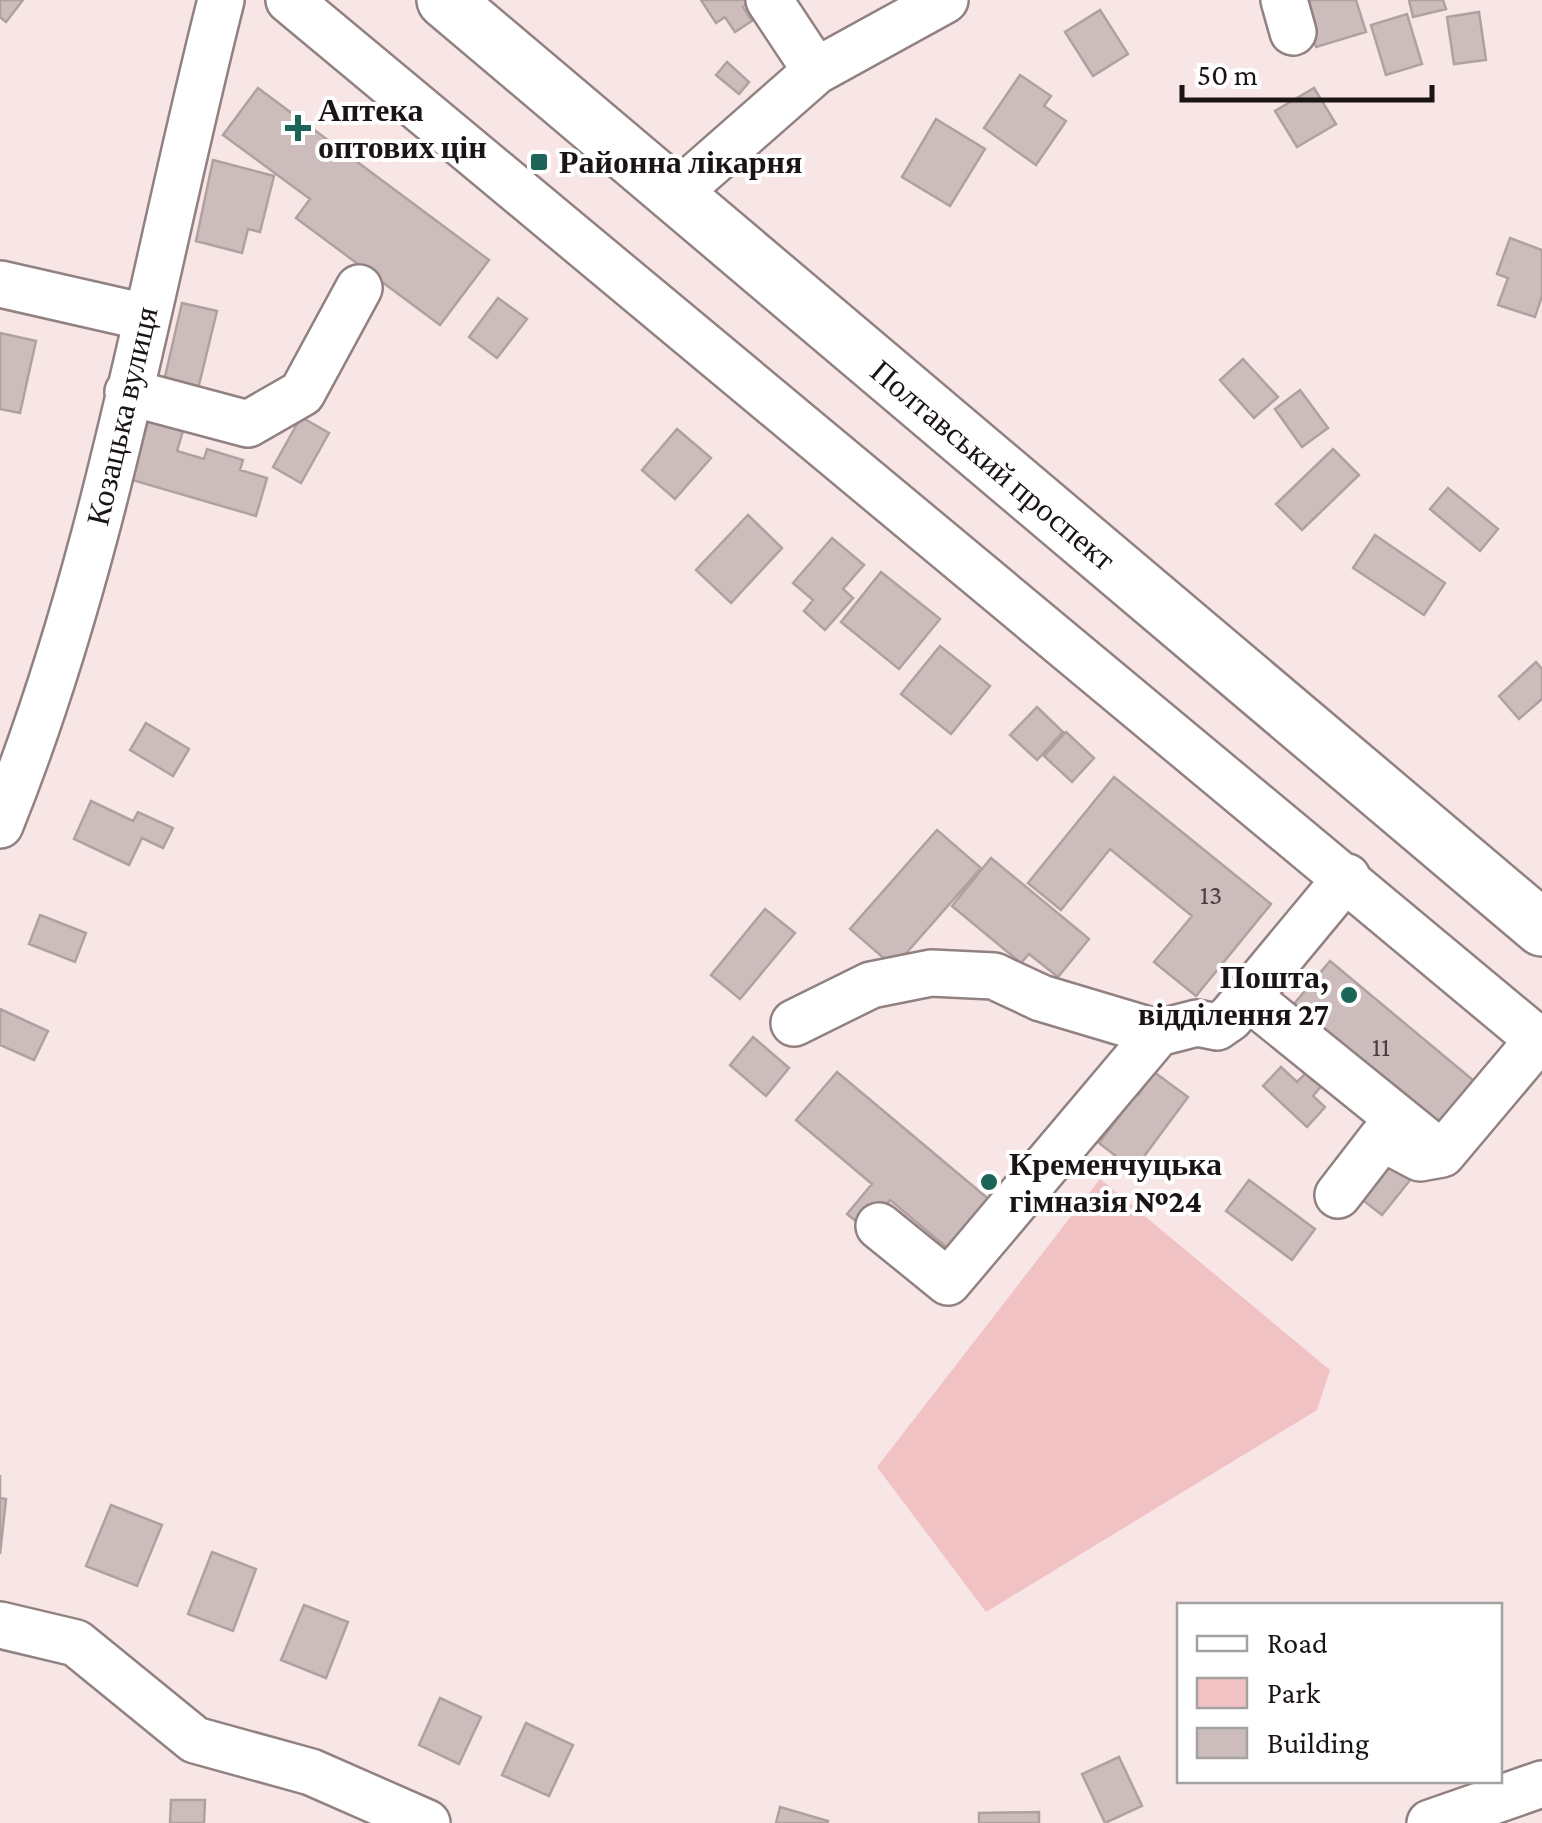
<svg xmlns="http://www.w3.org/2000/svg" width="1542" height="1823" font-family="'Crimson Pro',serif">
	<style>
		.green { fill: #f1c2c3 }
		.building { fill: #cdbcbc; stroke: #b1a0a0; stroke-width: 2.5 }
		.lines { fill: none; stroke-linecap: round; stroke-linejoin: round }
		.minor-casing { stroke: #918181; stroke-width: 50 }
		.highway-casing { stroke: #918181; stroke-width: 60 }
		.minor { stroke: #fff; stroke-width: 45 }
		.highway { stroke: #fff; stroke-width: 55 }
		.poi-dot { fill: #1d6559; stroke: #fff; stroke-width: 4 }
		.labels { text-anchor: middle; stroke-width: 8; stroke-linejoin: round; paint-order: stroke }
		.number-label { font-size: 28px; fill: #483e3f }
		.poi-label { font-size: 32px; font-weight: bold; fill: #1b1415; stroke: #fff; text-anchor: start }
		.street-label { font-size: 32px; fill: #1b1415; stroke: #fff }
	</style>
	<rect width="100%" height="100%" fill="#f8e5e6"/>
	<!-- green -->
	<path class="green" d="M1100,1179L1330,1370L1317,1410L986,1612L877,1467Z"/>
	<!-- building -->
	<path class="building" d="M0,0H23L6,22L0,17Z
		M701,0H753L743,7L752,21L735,32L725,17L716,23Z
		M1301,0H1356L1366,32L1316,47Z
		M1409,0H1443L1446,9L1413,17Z
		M1100,10L1128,54L1093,76L1065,32Z
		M1479,12L1486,60L1454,64L1447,17Z
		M1407,14L1422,64L1386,75L1371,25Z
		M727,62L749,82L739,94L716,75Z
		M1020,75L1051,96L1044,106L1066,121L1036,165L984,128Z
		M258,88L489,260L440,325L296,218L310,199L223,135Z
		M1314,88L1336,124L1297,147L1275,111Z
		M936,119L985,149L950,206L902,177Z
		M213,160L274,176L260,232L248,229L242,253L196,241Z
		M1510,238L1542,250V296L1535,317L1498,305L1508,278L1497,274Z
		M498,298L527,319L497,358L469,337Z
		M182,303L217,311L198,389L164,381Z
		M0,333L36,341L20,413L0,409Z
		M1243,359L1278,397L1254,418L1220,380Z
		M1300,390L1328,428L1302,447L1275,409Z
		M150,414L185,424L177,451L204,459L207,449L243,460L240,470L267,478L256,516L132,480Z
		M301,417L329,433L301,483L273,467Z
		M677,429L711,458L675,499L642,470Z
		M1333,449L1359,475L1302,530L1276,504Z
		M1448,488L1498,529L1480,551L1430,509Z
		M748,515L782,548L731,603L696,570Z
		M1375,535L1445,583L1424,615L1353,568Z
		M832,538L864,565L843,589L853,598L825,630L804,611L813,600L793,583Z
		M881,572L940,619L899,669L841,622Z
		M940,646L990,686L951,734L901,694Z
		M1536,662L1542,669V699L1519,719L1499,696Z
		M1037,707L1063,732L1037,760L1010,735Z
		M146,723L189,749L173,776L130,750Z
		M1066,732L1094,758L1072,782L1044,756Z
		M1114,777L1271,904L1196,996L1154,962L1192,916L1110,849L1061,910L1028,883Z
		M91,801L133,821L138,812L173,828L163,848L142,838L129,865L74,839Z
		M937,830L981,868L894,967L850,929Z
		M991,858L1089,939L1058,977L1029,954L1021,963L952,906Z
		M765,909L795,933L740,999L711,975Z
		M40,915L86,933L75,962L29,944Z
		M1330,961L1474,1081L1433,1131L1288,1011Z
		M0,1009L48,1031L34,1060L0,1045Z
		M753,1037L789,1068L766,1096L730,1065Z
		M1281,1067L1297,1082L1308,1071L1322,1085L1313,1096L1325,1107L1307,1127L1263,1086Z
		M837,1072L998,1207L957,1256L890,1200L866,1229L847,1214L872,1184L796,1120Z
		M1154,1072L1188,1097L1134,1170L1099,1143L1121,1114L1110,1107L1126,1086L1138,1095Z
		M1387,1152L1415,1174L1382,1215L1355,1194Z
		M1249,1180L1315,1229L1292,1260L1226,1211Z
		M0,1475V1498L6,1499L0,1554Z
		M111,1505L162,1525L137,1586L86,1566Z
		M212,1552L256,1569L233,1631L188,1614Z
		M304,1605L348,1622L326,1678L281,1660Z
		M440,1698L481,1717L459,1764L419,1745Z
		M526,1723L573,1745L549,1796L502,1775Z
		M1119,1757L1142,1806L1105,1823L1082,1774Z
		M171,1800H205L204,1823H170Z
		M780,1807L828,1821L827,1823H776Z
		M1039,1812V1823H979V1813Z"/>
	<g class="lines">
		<defs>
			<path id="minor" d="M289,0L1542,1043
				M769,0L816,71
				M1284,0L1293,32
				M675,195L816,71L945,0
				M0,284L145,317
				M128,392L248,424L302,393L359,288
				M0,825C107,560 151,276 221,0
				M1248,997L1432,1146
				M794,1023L871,985L931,973L994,976L1041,998L1158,1033
				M1338,1195L1382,1138L1420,1158L1442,1154L1538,1040
				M879,1226L948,1282L1158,1033L1197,1023L1217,1027L1230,1018L1347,877
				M0,1625L76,1643L195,1740L311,1772L427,1823
				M1430,1823L1542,1784"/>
			<path id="highway" d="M445,0L1542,928"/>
		</defs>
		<!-- minor casing -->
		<use href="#minor" class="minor-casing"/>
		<!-- highway casing -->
		<use href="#highway" class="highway-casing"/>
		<!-- minor -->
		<use href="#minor" class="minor"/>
		<!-- highway -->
		<use href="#highway" class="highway"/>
	</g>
	<!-- markers -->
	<g class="poi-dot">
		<path d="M293 113h10v10h10v10h-10v10h-10v-10h-10v-10h10z"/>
		<rect x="529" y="152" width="20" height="20" rx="5"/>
		<circle cx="1349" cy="995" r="10"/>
		<circle cx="989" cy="1182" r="10"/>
	</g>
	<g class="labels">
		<!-- number labels -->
		<g class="number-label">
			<text x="1211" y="904">13</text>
			<text x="1381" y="1056">11</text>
		</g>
		<!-- poi labels -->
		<g class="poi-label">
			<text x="318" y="121">Аптека<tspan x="318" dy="37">оптових цін</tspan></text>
			<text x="559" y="173">Районна лікарня</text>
			<text x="1329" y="988" text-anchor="end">Пошта,<tspan x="1329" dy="37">відділення 27</tspan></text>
			<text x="1009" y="1175">Кременчуцька<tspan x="1009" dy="37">гімназія №24</tspan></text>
		</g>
		<!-- street labels -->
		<g class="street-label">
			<text transform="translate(122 416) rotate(-77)" y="11">Козацька вулиця</text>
			<text transform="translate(993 465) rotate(40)" y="11">Полтавський проспект</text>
		</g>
	</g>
	<!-- legend -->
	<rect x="1177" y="1603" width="325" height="180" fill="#ffffff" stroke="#a4a1a1" stroke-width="2.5"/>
	<rect x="1197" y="1636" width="50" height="15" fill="#ffffff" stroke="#a4a1a1" stroke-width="2.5"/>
	<text x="1267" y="1653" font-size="30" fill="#1b1415">Road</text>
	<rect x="1197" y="1678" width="50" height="30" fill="#f1c2c3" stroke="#a4a1a1" stroke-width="2.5"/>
	<text x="1267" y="1703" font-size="30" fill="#1b1415">Park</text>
	<rect x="1197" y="1728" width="50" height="30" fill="#cdbcbc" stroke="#a4a1a1" stroke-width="2.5"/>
	<text x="1267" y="1753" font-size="30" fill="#1b1415">Building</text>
	<!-- scale -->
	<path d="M1182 85v15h250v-15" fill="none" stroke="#1b1415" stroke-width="5"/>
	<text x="1197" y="85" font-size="30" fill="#1b1415" stroke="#ffffff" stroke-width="8" paint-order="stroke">50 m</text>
</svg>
